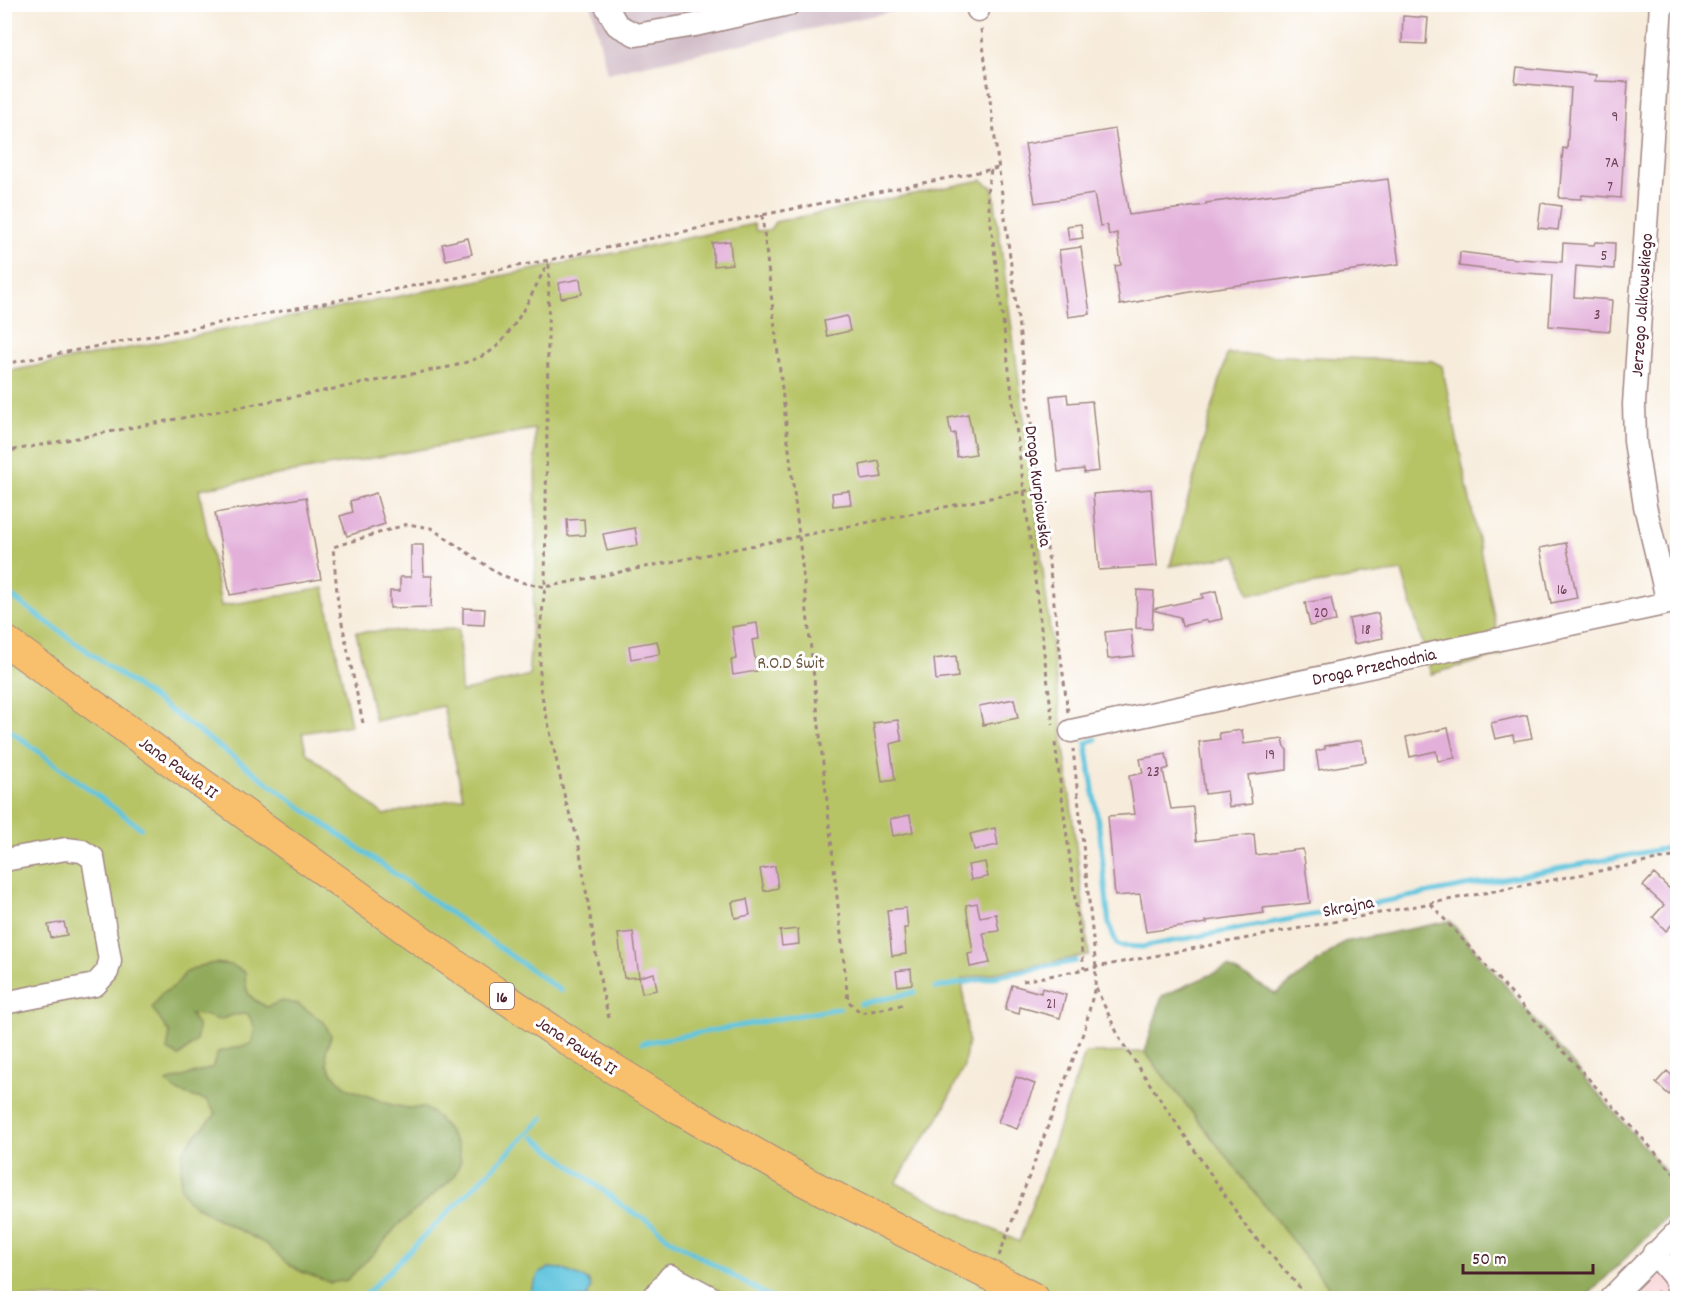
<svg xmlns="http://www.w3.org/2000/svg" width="1682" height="1303" font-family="Dekko,sans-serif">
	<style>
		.built { fill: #f7cfd3 }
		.industrial { fill: #d2bdc7 }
		.green { fill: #b7c466; stroke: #807248; stroke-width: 1.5; fill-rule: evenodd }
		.forest { fill: #91aa5b; stroke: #6e6443; stroke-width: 1.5 }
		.water { fill: #60c5de; stroke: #557284; stroke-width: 1.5 }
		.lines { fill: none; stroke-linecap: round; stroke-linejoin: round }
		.stream { stroke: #60c5de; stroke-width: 5 }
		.building { fill: #e3b0da }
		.minor-casing { stroke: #a08683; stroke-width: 25 }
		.major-casing { stroke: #a08683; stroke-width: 32 }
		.path { stroke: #a08683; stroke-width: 3; stroke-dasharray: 4.5 4.5; stroke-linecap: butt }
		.minor { stroke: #fff; stroke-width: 22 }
		.major { stroke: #f8bf6c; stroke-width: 30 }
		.labels { text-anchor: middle; stroke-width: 6; stroke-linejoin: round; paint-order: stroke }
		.number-label { font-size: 15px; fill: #704357 }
		.shield { fill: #fff; stroke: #80626b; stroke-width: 1.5 }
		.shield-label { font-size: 16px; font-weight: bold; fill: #4a1f2b }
		.street-label { font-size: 18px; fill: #4a1f2b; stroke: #fff }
		.park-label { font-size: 18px; fill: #705940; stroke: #fff }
	</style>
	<rect width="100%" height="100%" fill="#fff"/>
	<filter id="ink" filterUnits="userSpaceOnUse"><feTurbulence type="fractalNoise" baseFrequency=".0167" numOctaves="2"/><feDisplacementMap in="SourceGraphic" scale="12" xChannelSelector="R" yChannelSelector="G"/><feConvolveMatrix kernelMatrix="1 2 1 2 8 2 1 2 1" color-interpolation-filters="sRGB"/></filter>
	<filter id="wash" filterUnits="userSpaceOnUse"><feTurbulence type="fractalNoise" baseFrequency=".008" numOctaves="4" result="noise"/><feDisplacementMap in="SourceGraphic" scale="24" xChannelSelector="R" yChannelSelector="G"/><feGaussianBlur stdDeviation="1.35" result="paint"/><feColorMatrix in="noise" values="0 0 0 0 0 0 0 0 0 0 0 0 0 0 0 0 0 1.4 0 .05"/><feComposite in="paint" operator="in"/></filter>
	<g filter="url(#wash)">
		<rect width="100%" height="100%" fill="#f7ecdb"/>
		<!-- built -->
		<path class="built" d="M1677,1259V1298H1639Z"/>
		<!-- industrial -->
		<path class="industrial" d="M591,4L922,5L607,73Z"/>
		<!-- green -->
		<path class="green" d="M982,180L993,188L1032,479L1089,955L962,979L968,1041L964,1066L939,1118L915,1151L896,1183L1019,1242L1085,1053L1145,1052L1337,1298H5V372C255,324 505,277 754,224L756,231L770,230L775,222ZM535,429L536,558L529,667L530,675L461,692L459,629L356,632L375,721L443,706L463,797L384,815L306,752L302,733L351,725L324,588L221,606L199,489Z
			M1227,354L1432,361L1442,366L1502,655L1431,674L1402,571L1249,594L1237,555L1170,566Z"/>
		<!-- forest -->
		<path class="forest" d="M1450,921L1677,1185V1207L1585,1298H1337L1145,1052L1162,996L1228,967L1276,994L1344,942Z
			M215,963L231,965L245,972C245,993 248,998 267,1007L282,1001L298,1004L324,1022L331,1036L326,1050L327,1065L337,1079L349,1089L392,1105L408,1108H425L437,1117L447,1129L458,1146L461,1161L453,1178L396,1227L377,1250L347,1280L331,1283L302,1272L289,1265L266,1244L212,1216L187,1200L180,1185L183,1151L193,1138L216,1114L207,1101L179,1092L166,1082L212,1068L218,1052L251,1044L255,1028L248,1014L233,1015L219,1020L204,1015L190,1014L198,1027L196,1041L179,1056L167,1050L170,1034L152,1008L161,994L175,986L185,973L200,966Z"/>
		<!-- water -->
		<path class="water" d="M549,1268L562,1269L588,1280L591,1288L586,1298H527L539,1273Z"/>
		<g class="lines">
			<!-- stream -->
			<path class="stream" d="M4,591L190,725L317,819L561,991
				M4,726L141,828
				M1096,739L1086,743L1100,835L1109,925L1117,944L1120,946L1142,947L1678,846
				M935,988L1076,961
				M860,1004L915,992
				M642,1043L840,1008
				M534,1137L627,1209L653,1224L668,1238L771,1298
				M362,1298L543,1118"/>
		</g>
		<g id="blocks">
			<!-- building -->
			<path class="building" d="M1403,16L1428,18L1426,44L1402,43Z
				M1517,67L1596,75L1595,81L1628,82L1621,198L1582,195L1581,199L1559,198L1563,148L1567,149L1571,88L1515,83Z
				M1115,129L1129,215L1206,205V203L1388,179L1399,264L1201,290L1120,305L1115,266L1121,265L1117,233L1109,235L1107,225L1100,226L1094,194L1035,203L1025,144Z
				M1541,203L1561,206L1558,230L1538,228Z
				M1081,224L1083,238L1069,240L1067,226Z
				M468,238L472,254L446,260L442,244Z
				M730,241L732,264L714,266L712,243Z
				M1595,242L1615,243L1614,269L1576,266L1574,297L1612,300L1610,331L1549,326L1552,275L1500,271L1459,266L1460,252L1507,258L1562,262L1563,243L1594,245Z
				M1081,247L1090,314L1068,317L1059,250Z
				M580,279L582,294L561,298L559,283Z
				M847,316L850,331L827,336L824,321Z
				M1067,394L1068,403L1092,401L1099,471L1084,473V469L1058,472L1050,396Z
				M968,414L976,454L957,457L955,433L951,434L948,418Z
				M879,461L882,477L862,480L860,465Z
				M1151,489L1157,566L1099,570L1093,494Z
				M849,491L851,504L833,506L832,493Z
				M376,493L385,524L347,536L340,516L353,512L350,501Z
				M306,497L321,579L230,595L215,513Z
				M584,519L585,535L568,536L567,520Z
				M635,528L638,545L607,551L603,534Z
				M1566,543L1577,598L1551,603L1540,548Z
				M411,545H423L424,576H432L431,607L390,608V591H400V577H411Z
				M1137,590L1154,591L1153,609L1203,598L1202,594L1216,591L1222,619L1208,622L1207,620L1182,626L1180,617L1153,610L1152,629L1136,628Z
				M1331,598L1336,621L1310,626L1305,603Z
				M463,608L485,609L484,625L463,624Z
				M1378,613L1383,638L1354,644L1349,619Z
				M757,623L759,639L752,640L757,671L733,675L731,660L736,659L732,627Z
				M1131,629L1134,656L1108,659L1105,632Z
				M657,641L660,654L631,659L629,646Z
				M956,656L958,677L936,680L934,659Z
				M1014,699L1018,718L983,725L979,706Z
				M1527,715L1532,738L1514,741L1513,735L1495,739L1491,723Z
				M898,720L902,741L890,744L895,780L882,782L873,723Z
				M1448,728L1455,758L1438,761L1436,751L1410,757L1406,737Z
				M1242,730L1244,744L1283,739L1285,748L1287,750V770L1248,775L1252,804L1229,807L1227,791L1205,794L1199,742L1220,739L1219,733Z
				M1362,740L1366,762L1319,770L1316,751L1325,749V746Z
				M1166,754L1169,768L1163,770L1171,809L1193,807L1196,841L1254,834L1256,855L1303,849L1310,903L1263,908L1264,913L1206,921L1207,923L1146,932L1140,894L1115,896L1108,816L1135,814L1129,776L1143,773L1140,759Z
				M910,815L913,832L893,836L890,819Z
				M995,828L998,845L974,850L970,834Z
				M985,862L988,877L971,880L968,865Z
				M775,866L778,888L764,891L760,869Z
				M1654,874L1675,894L1677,891V919L1666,931L1653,917L1664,905L1643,886Z
				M747,899L750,915L735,918L732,902Z
				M977,903L980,917L996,914L999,931L983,933L990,963L970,967L968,954L973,953L966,905Z
				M906,908L908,928H904L906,954L892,956L887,910Z
				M64,922L67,935L51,938L48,925Z
				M798,929L799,944L782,946L780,931Z
				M633,932L639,977L624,978L618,934Z
				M911,969L912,984L898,986L896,971Z
				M654,973L657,990L642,993L639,977Z
				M1012,985L1041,993L1042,988L1066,995L1060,1018L1020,1007L1019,1014L1005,1010Z
				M1667,1071L1677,1080V1086L1669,1095L1656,1083Z
				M1016,1077L1035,1084L1017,1129L998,1122Z"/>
		</g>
	</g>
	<g filter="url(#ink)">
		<use href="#blocks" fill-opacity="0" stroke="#a08683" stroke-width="1.5"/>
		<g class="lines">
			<defs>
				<path id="minor" d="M605,4L617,25L636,35L695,25L789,4
					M978,4V10
					M1661,4L1634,404L1635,441L1645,506L1668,603
					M1071,731L1678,601
					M4,860L66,849L82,851L93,858L110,961L107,972L95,985L4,1003
					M1654,1253L1674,1277L1678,1288
					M653,1298L671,1276L712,1298
					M1611,1298L1678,1231"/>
				<path id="major" d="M4,640L190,775L457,966L575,1045L680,1110L802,1180L1034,1298"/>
			</defs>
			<!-- minor casing -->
			<use href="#minor" class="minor-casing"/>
			<!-- major casing -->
			<use href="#major" class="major-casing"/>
			<!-- path -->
			<path class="path" d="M981,29L1068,713
				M991,170L987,192L1053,725
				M762,215L799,536L848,1001L861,1013L902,1005
				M4,364L549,260L762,215L998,168
				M4,452L454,366C470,361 489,356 500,343C520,321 535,288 548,262
				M363,723L338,604L333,547L408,524L431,528L499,574L520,582L545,587L549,260
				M1055,743L1084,969
				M1431,904C1512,996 1596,1086 1678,1178
				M1023,981L1678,856
				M1096,988L1121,1041L1247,1228L1309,1298
				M609,1018L602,991L578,840L566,803L540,687V632L545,587L1040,488
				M999,1256L1085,1028L1095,986L1096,968L1073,749
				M1651,1298L1658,1291"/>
			<!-- minor -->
			<use href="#minor" class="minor"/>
			<!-- major -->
			<use href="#major" class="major"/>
		</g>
	</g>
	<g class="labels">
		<!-- number labels -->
		<g class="number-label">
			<text x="1615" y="121">9</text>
			<text x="1612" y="167">7A</text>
			<text x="1610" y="191">7</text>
			<text x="1604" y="260">5</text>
			<text x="1597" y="319">3</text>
			<text x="1562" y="594">16</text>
			<text x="1321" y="617">20</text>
			<text x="1366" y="634">18</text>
			<text x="1270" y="759">19</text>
			<text x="1153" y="776">23</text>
			<text x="1051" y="1008">21</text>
		</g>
		<!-- shield labels -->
		<rect class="shield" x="490" y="983" width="24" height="26" rx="4.5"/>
		<g class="shield-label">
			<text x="502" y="1002">16</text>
		</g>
		<!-- street labels -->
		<g class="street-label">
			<text transform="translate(1641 305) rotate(-86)" y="6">Jerzego Jalkowskiego</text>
			<text transform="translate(1039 486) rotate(83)" y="6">Droga Kurpiowska</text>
			<text transform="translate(1374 666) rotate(-12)" y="6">Droga Przechodnia</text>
			<text transform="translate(179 767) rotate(36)" y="6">Jana Pawła II</text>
			<text transform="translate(1348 906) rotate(-11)" y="6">Skrajna</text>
			<text transform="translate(577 1045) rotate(33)" y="6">Jana Pawła II</text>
		</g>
		<!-- park labels -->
		<g class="park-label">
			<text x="791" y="668">R.O.D Świt</text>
		</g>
	</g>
	<!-- margin -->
	<rect width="1682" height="1303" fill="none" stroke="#fff" stroke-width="24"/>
	<!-- scale -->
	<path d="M1463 1264v9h130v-9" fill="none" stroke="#4a1f2b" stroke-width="3"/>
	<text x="1472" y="1264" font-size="18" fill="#4a1f2b" stroke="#ffffff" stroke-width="4.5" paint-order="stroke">50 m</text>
</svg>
